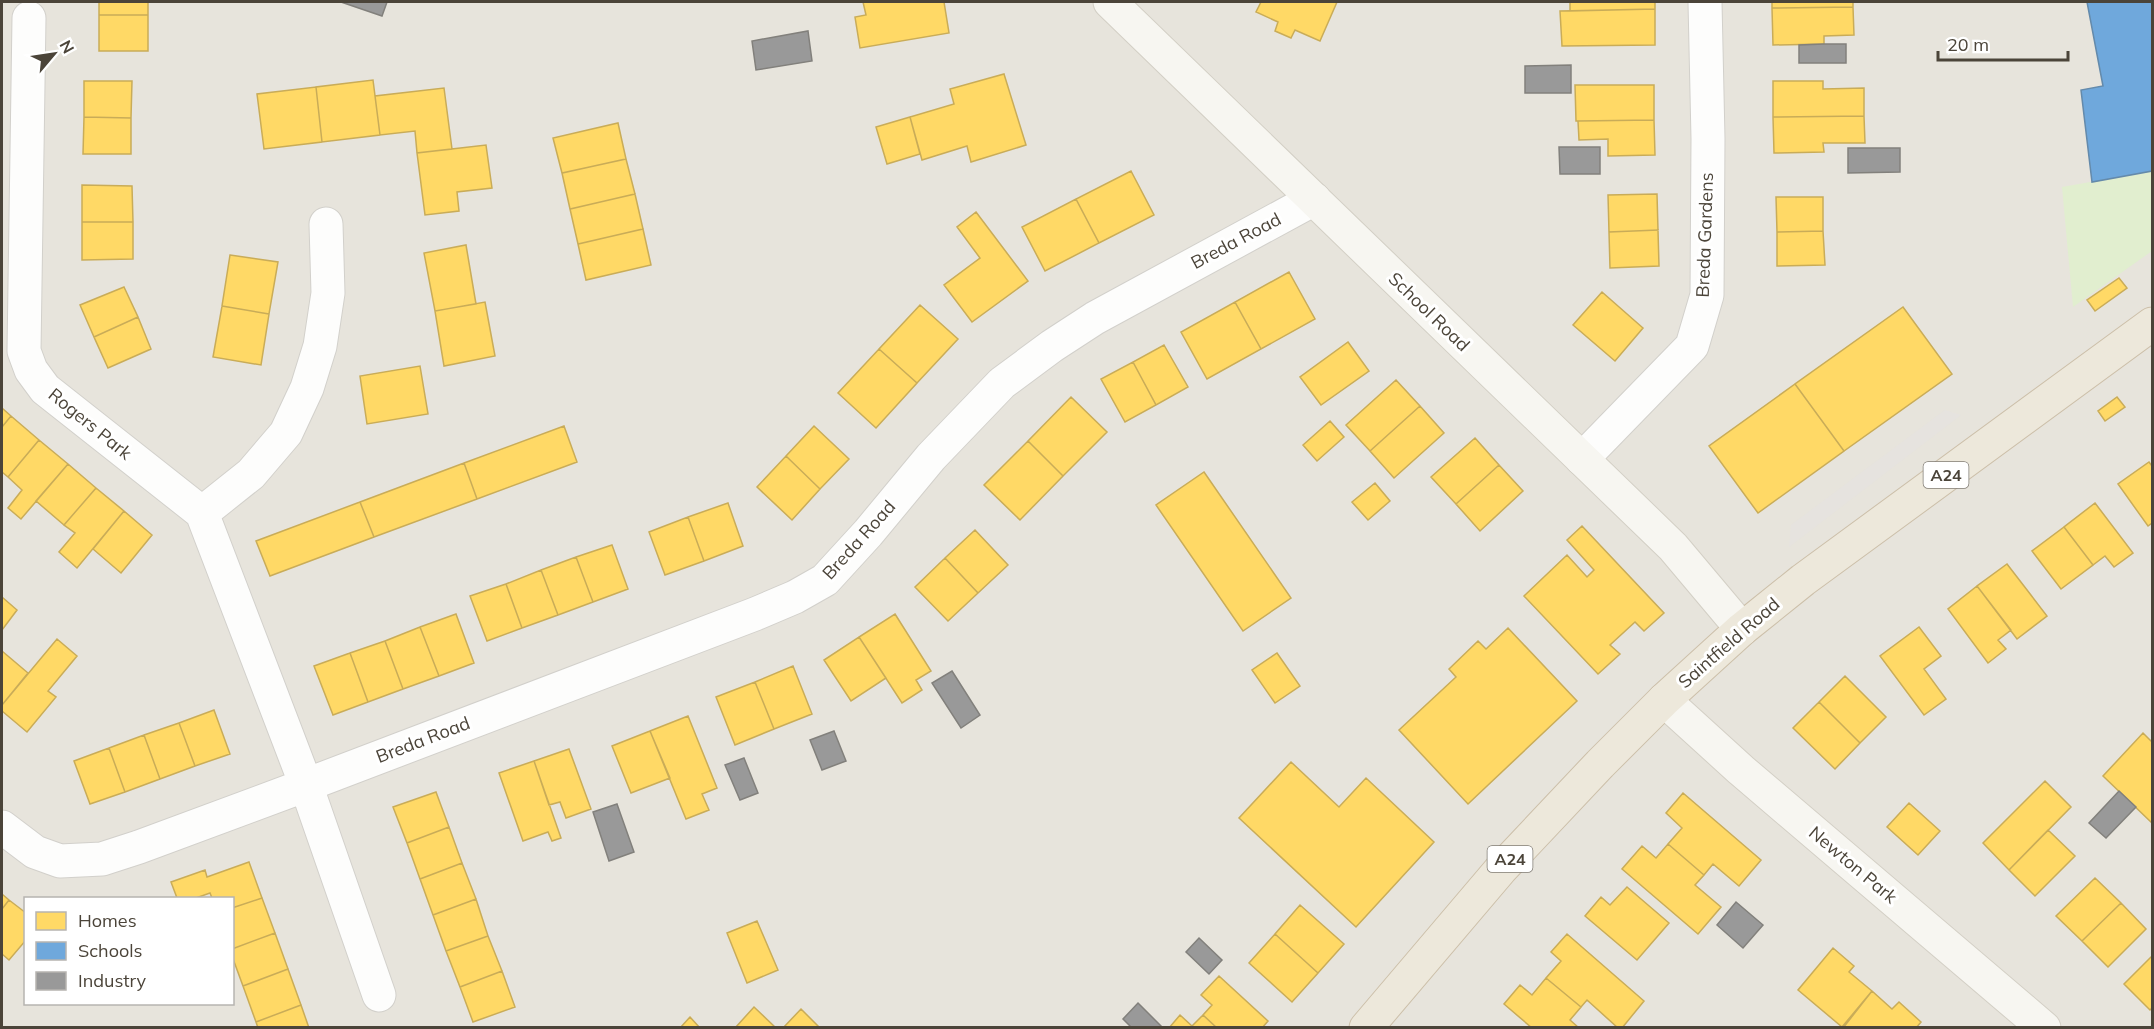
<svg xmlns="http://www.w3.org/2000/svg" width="2154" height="1029" font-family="Mulish,sans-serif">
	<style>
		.residential { fill: #e7e4dc; fill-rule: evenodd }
		.green { fill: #e1eecf }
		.parking { fill: #e6e3df }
		.homes { fill: #ffd966; stroke: #c9ac58; stroke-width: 1.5 }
		.schools { fill: #6fa8dc; stroke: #648aab; stroke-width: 1.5 }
		.industry { fill: #999; stroke: #82807c; stroke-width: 1.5 }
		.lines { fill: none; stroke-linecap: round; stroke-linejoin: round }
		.street-casing { stroke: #d2d0cb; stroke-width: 35 }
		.secondary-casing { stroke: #d3cfc5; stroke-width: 35 }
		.highway-casing { stroke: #ccbfa9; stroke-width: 35 }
		.street { stroke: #fdfdfc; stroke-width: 33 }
		.secondary { stroke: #f7f6f1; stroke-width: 33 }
		.highway { stroke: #ede8db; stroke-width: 33 }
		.labels { text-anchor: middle; stroke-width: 6; stroke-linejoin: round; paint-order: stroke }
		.shield { fill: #fff; stroke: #817c74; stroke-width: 1.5 }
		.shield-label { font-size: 16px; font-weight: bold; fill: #4b4439 }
		.street-label { font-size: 18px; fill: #4b4439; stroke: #fff }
	</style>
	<rect width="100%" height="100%" fill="#f4f2ee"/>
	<!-- residential -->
	<path class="residential" d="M2,2H2152V1027L2,1028ZM26,898H232V1004H26Z"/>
	<!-- green -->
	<path class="green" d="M2152,171V251L2073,307L2062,187Z"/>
	<!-- parking -->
	<path class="parking" d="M1945,410L1961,415L1789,547L1791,525Z"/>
	<!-- homes -->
	<path class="homes" d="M99,2H148V15H99Z
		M863,2H944L949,33L860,48L855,17L866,15Z
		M1261,2H1337L1320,41L1295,30L1291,38L1275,31L1278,22L1256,12Z
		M1570,2H1655V9L1570,11Z
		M1772,2H1853V7L1772,8Z
		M1853,7L1854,35L1824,36V44L1773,45L1772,8Z
		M1655,9V45L1562,46L1560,11Z
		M99,15H148V51H99Z
		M1004,74L1026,145L971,162L967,146L922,160L910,117L954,104L950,89Z
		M373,80L380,135L322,142L316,87Z
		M84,81H132L131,118L84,117Z
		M1773,81H1823V89L1864,88V116L1773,117Z
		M1575,85H1654V120L1576,121Z
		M316,87L322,142L264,149L257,94Z
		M444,88L452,149L417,153L415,131L380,135L375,96Z
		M1864,116L1865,143H1823L1824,152L1774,153L1773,117Z
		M84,117L131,118V154H83Z
		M910,117L920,154L887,164L876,127Z
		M1654,120L1655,155L1608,156V139L1579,140L1578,121Z
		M618,123L626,159L562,173L553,138Z
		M486,145L492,188L457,192L459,211L425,215L417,153Z
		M626,159L635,194L570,209L562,173Z
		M1131,171L1154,215L1099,243L1076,199Z
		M82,185L132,186L133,222H82Z
		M635,194L643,229L578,244L570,209Z
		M1657,194L1658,230L1609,232L1608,195Z
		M1776,197H1823V231L1777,232Z
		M1076,199L1099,243L1045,271L1022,227Z
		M976,212L1028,281L972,322L944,285L980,258L957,227Z
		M82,222H133V259L82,260Z
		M643,229L651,265L586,280L578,244Z
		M1658,230L1659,266L1610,268L1609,232Z
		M1823,231L1825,265L1777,266V232Z
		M466,245L476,304L435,311L424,253Z
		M230,255L278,262L269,314L222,306Z
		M1289,272L1315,319L1261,349L1235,302Z
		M2119,278L2127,288L2095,311L2087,300Z
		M124,287L138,317L94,337L80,305Z
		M1602,292L1643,328L1615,361L1573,325Z
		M485,302L495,356L444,366L435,311Z
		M1235,302L1261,349L1207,379L1181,332Z
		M920,305L958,339L917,383L879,349Z
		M222,306L269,314L261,365L213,357Z
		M1903,307L1952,374L1844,451L1795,384Z
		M138,317L151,349L108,368L94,337Z
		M1348,342L1369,371L1321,405L1300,377Z
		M1164,345L1188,387L1156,405L1133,362Z
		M879,349L917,383L876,428L838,393Z
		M1133,362L1156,405L1125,422L1101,379Z
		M420,366L428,414L367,424L360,376Z
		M1396,380L1420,406L1370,451L1346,425Z
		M1795,384L1844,451L1758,513L1709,446Z
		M1071,397L1107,432L1063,476L1028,441Z
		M2117,397L2125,407L2105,421L2098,411Z
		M1420,406L1444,433L1394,478L1370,451Z
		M2,408L11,416L2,427Z
		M11,416L39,440L8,477L2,472V427Z
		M1330,421L1344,437L1317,461L1303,445Z
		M564,426L577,462L477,499L464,463Z
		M814,426L849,459L820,489L786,456Z
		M1475,438L1499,465L1456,504L1431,477Z
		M39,440L68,464L21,519L8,508L22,490L8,477Z
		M1028,441L1063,476L1020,520L984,485Z
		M786,456L820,489L792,520L757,487Z
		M2149,462L2152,466V523L2148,526L2118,484Z
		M464,463L477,499L374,537L360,502Z
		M68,464L96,488L64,525L36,501Z
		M1499,465L1523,491L1480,531L1456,504Z
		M1204,472L1291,598L1243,631L1156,505Z
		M1375,483L1390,501L1368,520L1352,502Z
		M96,488L124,511L77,568L59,552L75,533L64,525Z
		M360,502L374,537L270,576L256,541Z
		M728,503L743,546L704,561L688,517Z
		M2095,503L2133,553L2114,567L2105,556L2093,565L2064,527Z
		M124,511L152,535L121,573L93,549Z
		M688,517L704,561L665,575L649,532Z
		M1582,526L1664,613L1644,631L1635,622L1610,645L1620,654L1598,674L1524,596L1567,555L1587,577L1594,570L1567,540Z
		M2064,527L2093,565L2061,589L2032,551Z
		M975,530L1008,565L978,593L945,558Z
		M612,545L628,589L593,602L576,557Z
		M576,557L593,602L558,615L541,570Z
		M945,558L978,593L948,621L915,587Z
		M2007,564L2047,616L2017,639L1977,586Z
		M541,570L558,615L522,628L506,584Z
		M506,584L522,628L487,641L470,596Z
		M1977,586L2011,630L1998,640L2006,649L1988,663L1948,609Z
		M2,597L17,610L2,630Z
		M456,614L474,663L439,676L420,627Z
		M895,614L931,671L916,680L922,690L902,703L859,637Z
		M420,627L439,676L403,689L385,641Z
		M1919,627L1941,656L1924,669L1946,699L1924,715L1880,656Z
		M1508,628L1577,701L1468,804L1399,730L1456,677L1449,669L1478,641L1486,649Z
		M859,637L886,678L851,701L824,660Z
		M57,639L77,656L48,691L56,697L27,732L2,711V705Z
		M385,641L403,689L368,702L350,653Z
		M2,651L28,673L2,705Z
		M350,653L368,702L333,715L314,666Z
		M1277,653L1300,686L1275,703L1252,670Z
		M793,666L812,714L774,729L755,682Z
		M1845,676L1886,717L1860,743L1819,702Z
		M755,682L774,729L735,745L716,697Z
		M1819,702L1860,743L1835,769L1793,728Z
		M214,710L230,754L195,766L179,723Z
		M688,716L717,788L702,794L709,810L686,819L650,731Z
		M179,723L195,766L160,779L144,735Z
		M650,731L670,778L631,793L612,746Z
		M2143,733L2152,742V823L2103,776Z
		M144,735L160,779L125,792L109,748Z
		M109,748L125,792L90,804L74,761Z
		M569,749L591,809L566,818L560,802L549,805L534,761Z
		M534,761L561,838L552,841L548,832L523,841L499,773Z
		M1291,762L1339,807L1366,778L1434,842L1356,927L1239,818Z
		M2045,781L2071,807L2009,870L1983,843Z
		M436,792L449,827L407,843L393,807Z
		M1683,793L1761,860L1739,886L1713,864L1704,875L1668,844L1682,828L1666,813Z
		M1909,803L1940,831L1918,855L1887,827Z
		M449,827L462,863L420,879L407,843Z
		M2048,830L2075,856L2035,896L2009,870Z
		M1668,844L1704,875L1695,885L1721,907L1698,934L1622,869L1642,846L1656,858Z
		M249,862L262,898L232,908V898H212L210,893L196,898H177L171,882L205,870L207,877Z
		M462,863L476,899L433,915L420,879Z
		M2095,878L2121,903L2082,941L2056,916Z
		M1627,887L1669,923L1637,960L1585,916L1601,897L1610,905Z
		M2,894L9,900L2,909Z
		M262,898L275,933L232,949V908Z
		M476,899L488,936L446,951L433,915Z
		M9,900L26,913V940L9,960L2,954V909Z
		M2121,903L2146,929L2108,967L2082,941Z
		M1300,905L1344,944L1318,973L1275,934Z
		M757,921L778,970L747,983L727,933Z
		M275,933L288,969L243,986L232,956V949Z
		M1275,934L1318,973L1292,1002L1249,963Z
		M1567,934L1644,1001L1622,1028H1618L1587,1000L1581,1007L1546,978L1561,961L1551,952Z
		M488,936L502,971L460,987L446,951Z
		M1833,948L1854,966L1849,972L1872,991L1842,1027L1798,990Z
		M2152,956V1008L2150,1010L2124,984Z
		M288,969L301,1005L256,1022L243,986Z
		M502,971L515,1007L473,1022L460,987Z
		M1219,976L1268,1021L1262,1028H1217L1203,1015L1212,1005L1201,995Z
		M1546,978L1581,1007L1570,1020L1579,1028H1532L1504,1004L1520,985L1532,995Z
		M1872,991L1892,1009L1899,1002L1921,1022L1916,1028H1843Z
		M301,1005L309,1028H258L256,1022Z
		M754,1007L776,1028H735Z
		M801,1009L820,1028H783Z
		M1180,1015L1192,1026L1203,1015L1217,1028H1169Z
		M690,1017L700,1028H680Z"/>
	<!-- schools -->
	<path class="schools" d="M2087,2H2152V171L2092,182L2081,90L2103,86Z"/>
	<!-- industry -->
	<path class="industry" d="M341,2H387L382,16Z
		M808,31L812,61L756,70L752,41Z
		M1824,44H1846V63H1799V45Z
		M1571,65V93H1525V66Z
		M1559,147H1600V174H1560Z
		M1848,148H1900V172L1848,173Z
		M952,671L980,715L961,728L932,683Z
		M834,731L846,761L822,770L810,740Z
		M744,758L758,793L740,800L725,765Z
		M2119,791L2136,807L2106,838L2089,823Z
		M617,804L634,852L609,861L593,812Z
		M1736,902L1763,925L1743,948L1717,925Z
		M1199,938L1222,960L1209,974L1186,952Z
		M1138,1003L1163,1028H1132L1123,1019Z"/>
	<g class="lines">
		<defs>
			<path id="street" d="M29,18L24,351L31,370L45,389L202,513L306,785L379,995
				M1582,459L1692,346L1707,295L1708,139L1705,2
				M202,513L251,474L286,433L307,388L320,346L328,293L326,224
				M2,827L35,852L60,861L102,859L139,847L306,785L755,614L795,597L825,580L868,533L931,457L1002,383L1052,346L1095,318L1314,199"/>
			<path id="secondary" d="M1110,2L1673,547L1742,629
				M1664,700L1741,770L2044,1028"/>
			<path id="highway" d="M1366,1028L1501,869L1600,764L1664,700L1742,629L1803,580L2152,324"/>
		</defs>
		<!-- street casing -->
		<use href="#street" class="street-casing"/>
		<!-- secondary casing -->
		<use href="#secondary" class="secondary-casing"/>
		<!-- highway casing -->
		<use href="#highway" class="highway-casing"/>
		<!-- street -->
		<use href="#street" class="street"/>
		<!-- secondary -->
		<use href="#secondary" class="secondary"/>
		<!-- highway -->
		<use href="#highway" class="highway"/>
	</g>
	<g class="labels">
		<!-- shield labels -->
		<g class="shield">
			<rect x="1923.5" y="462" width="45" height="26" rx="4.5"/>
			<rect x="1487.5" y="846" width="45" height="26" rx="4.5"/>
		</g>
		<g class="shield-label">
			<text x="1946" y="481">A24</text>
			<text x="1510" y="865">A24</text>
		</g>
		<!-- street labels -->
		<g class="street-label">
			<text transform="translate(1705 235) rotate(-88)" y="6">Breda Gardens</text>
			<text transform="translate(1236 241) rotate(-28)" y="6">Breda Road</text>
			<text transform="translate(1429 312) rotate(44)" y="6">School Road</text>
			<text transform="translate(90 424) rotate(39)" y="6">Rogers Park</text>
			<text transform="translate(859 540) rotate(-48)" y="6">Breda Road</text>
			<text transform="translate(1729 643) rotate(-41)" y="6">Saintfield Road</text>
			<text transform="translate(423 740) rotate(-21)" y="6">Breda Road</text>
			<text transform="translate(1853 865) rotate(40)" y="6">Newton Park</text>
		</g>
	</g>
	<!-- border -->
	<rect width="2154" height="1029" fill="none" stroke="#4b4439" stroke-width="6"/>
	<!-- legend -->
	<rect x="24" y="897" width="210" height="108" fill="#ffffff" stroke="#b7b4b0" stroke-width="1.5"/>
	<rect x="36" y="912" width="30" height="18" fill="#ffd966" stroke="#b7b4b0" stroke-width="1.5"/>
	<text x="78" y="927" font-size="18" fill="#4b4439">Homes</text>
	<rect x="36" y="942" width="30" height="18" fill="#6fa8dc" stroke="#b7b4b0" stroke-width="1.5"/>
	<text x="78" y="957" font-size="18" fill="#4b4439">Schools</text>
	<rect x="36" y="972" width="30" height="18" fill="#999999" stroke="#b7b4b0" stroke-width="1.5"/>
	<text x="78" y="987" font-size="18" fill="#4b4439">Industry</text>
	<!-- north arrow -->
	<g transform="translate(54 54) rotate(61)" stroke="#ffffff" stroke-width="4.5" paint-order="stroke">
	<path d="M0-4.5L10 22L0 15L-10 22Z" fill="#4b4439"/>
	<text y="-9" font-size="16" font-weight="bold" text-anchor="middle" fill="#4b4439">N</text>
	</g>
	<!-- scale -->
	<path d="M1938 51v9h130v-9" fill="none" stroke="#4b4439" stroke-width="3"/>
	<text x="1947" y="51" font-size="18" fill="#4b4439" stroke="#ffffff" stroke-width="4.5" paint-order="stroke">20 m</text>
</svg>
